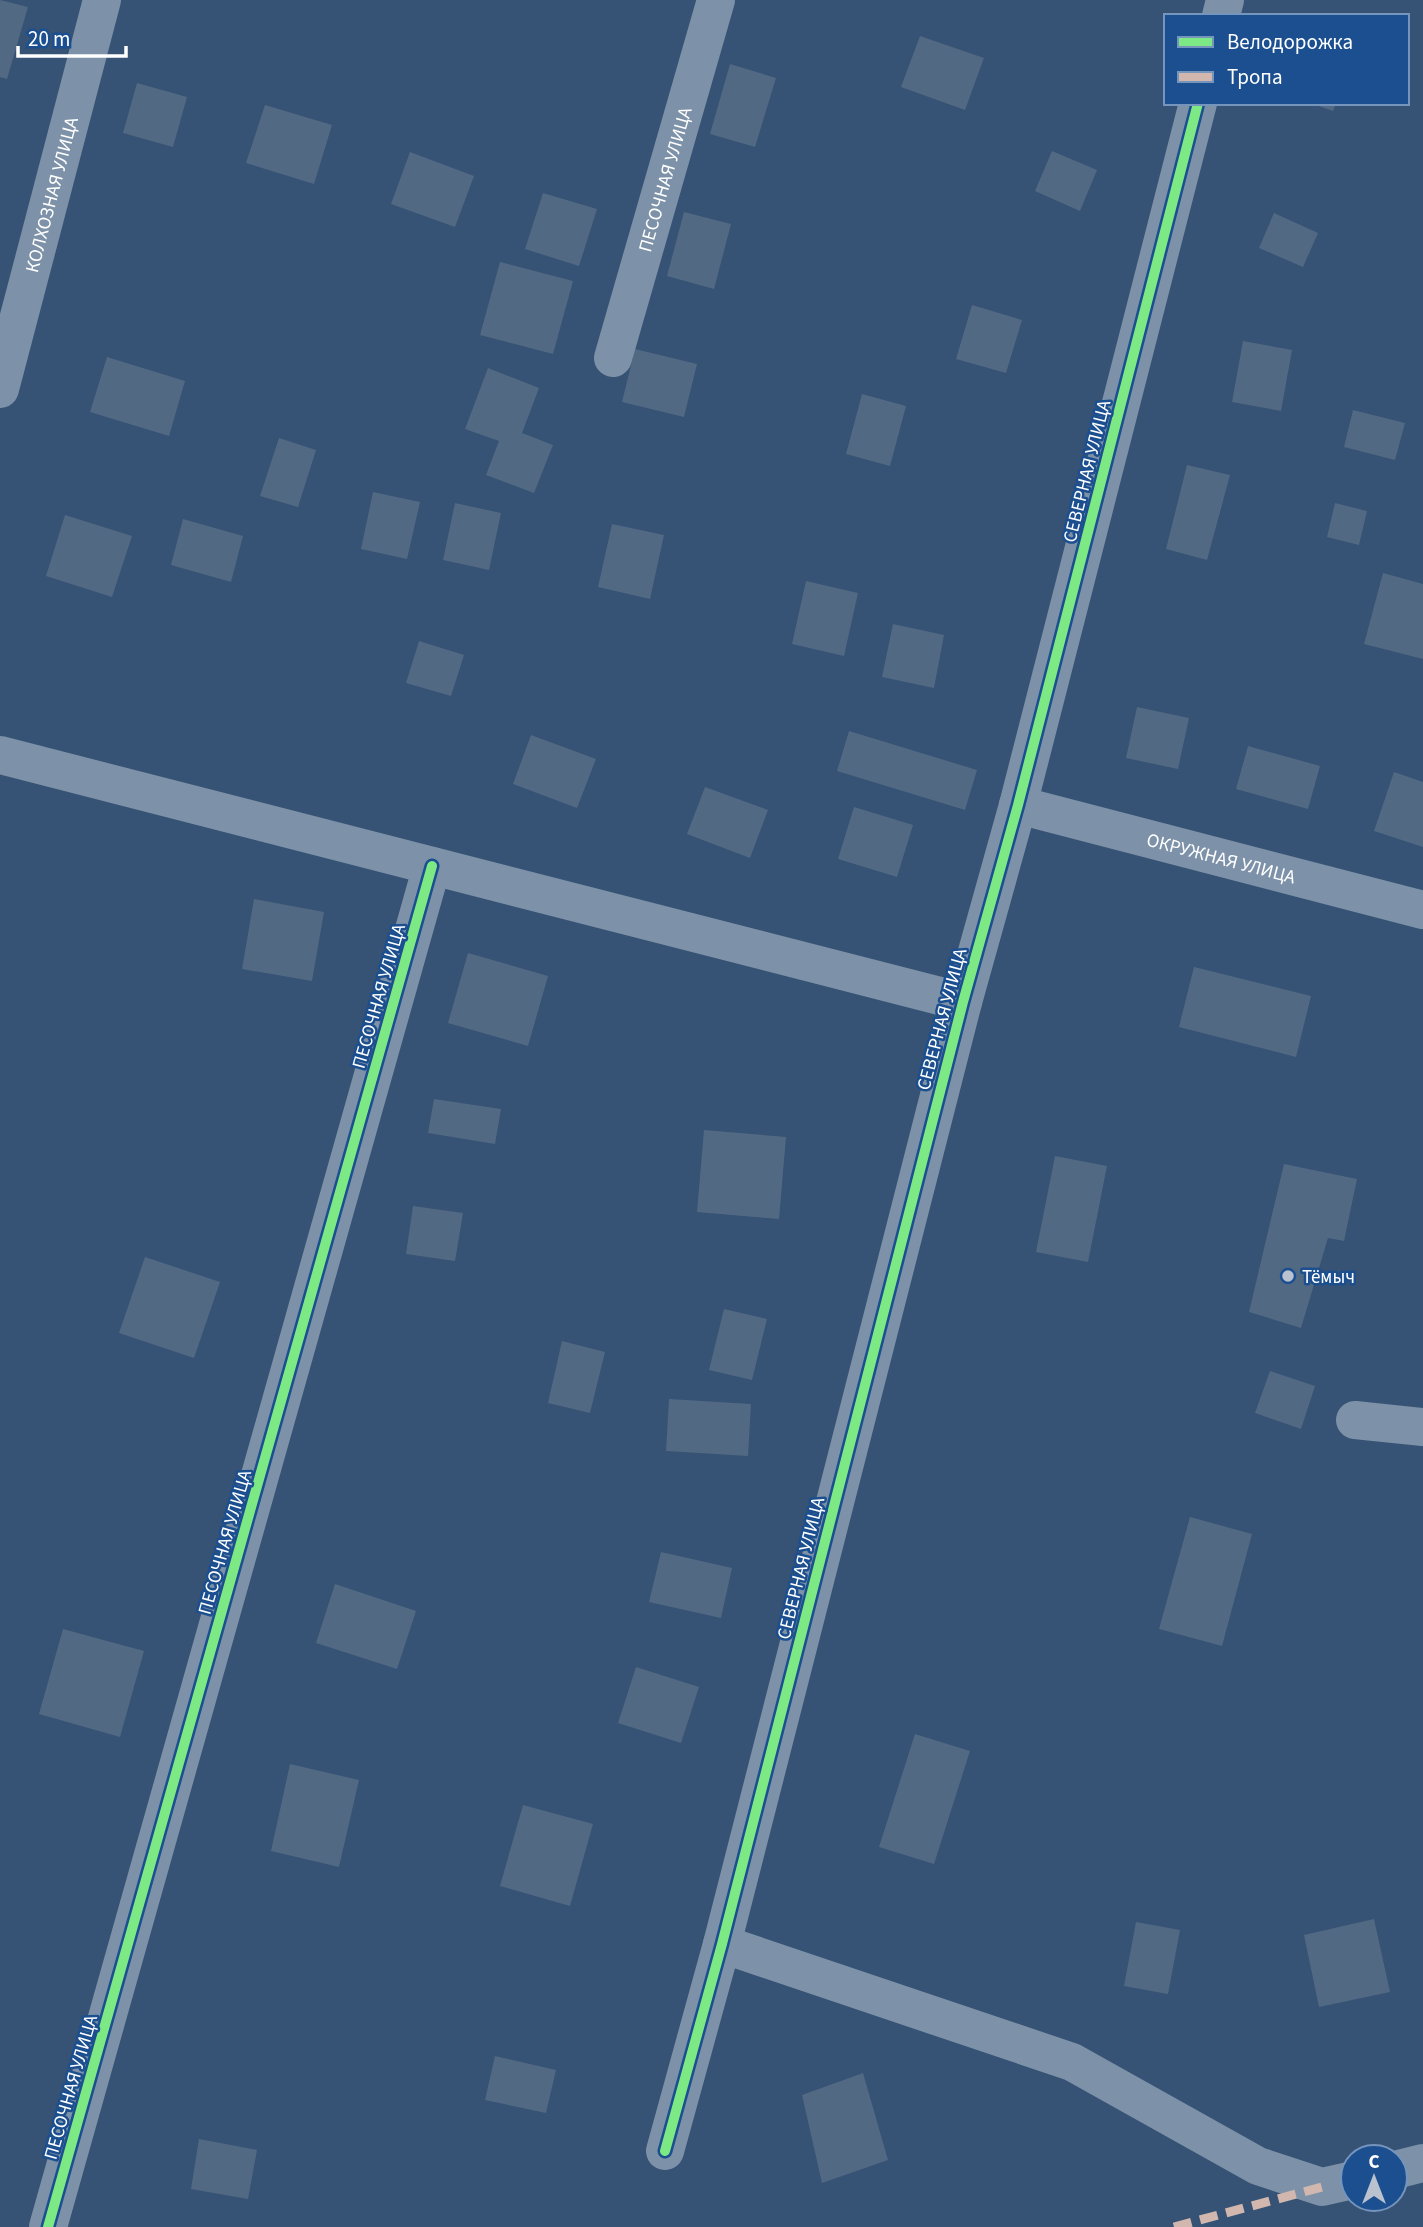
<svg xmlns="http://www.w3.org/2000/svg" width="1423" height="2227" font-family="'Source Sans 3',sans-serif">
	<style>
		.building { fill: #526984 }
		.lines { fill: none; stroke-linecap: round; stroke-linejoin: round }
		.minor { stroke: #7d92a8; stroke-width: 38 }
		.quiet { stroke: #d1b7ad; stroke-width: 9; stroke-dasharray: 18 9; stroke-linecap: butt }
		.cycleway-casing { stroke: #1b4f8f; stroke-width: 15 }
		.cycleway { stroke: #7ce984; stroke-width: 10 }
		.poi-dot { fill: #b9c2ce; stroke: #1b4f8f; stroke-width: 2.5 }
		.labels { text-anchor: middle; stroke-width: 5; stroke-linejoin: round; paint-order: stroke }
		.street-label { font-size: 19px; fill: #fff; stroke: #1b4f8f }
		.poi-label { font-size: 19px; fill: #fff; stroke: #1b4f8f; text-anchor: start }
	</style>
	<rect width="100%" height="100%" fill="#365274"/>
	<!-- building -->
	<path class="building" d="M0,0L28,7L7,79L0,77Z
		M920,36L984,58L965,110L901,87Z
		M730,64L776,78L755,147L710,134Z
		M137,83L187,97L173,147L123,133Z
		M1310,103H1336L1333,111Z
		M265,105L332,125L314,184L246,163Z
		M1052,151L1097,170L1080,211L1035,191Z
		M410,152L474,176L455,227L391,204Z
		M543,193L597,209L579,266L525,249Z
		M684,212L731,224L714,289L667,276Z
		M1274,213L1318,233L1303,267L1259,248Z
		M500,262L573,281L553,354L480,335Z
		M972,305L1022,320L1006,373L956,359Z
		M1243,341L1292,350L1281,411L1232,402Z
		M635,349L697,364L684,417L622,402Z
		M107,357L185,381L169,436L90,412Z
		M488,368L539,388L522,433L553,445L534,493L486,475L499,441L465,429Z
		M862,394L906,406L890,466L846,454Z
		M1353,410L1405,423L1395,460L1344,447Z
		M279,438L316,450L298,507L260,496Z
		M1187,465L1230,475L1207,560L1166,549Z
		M373,492L420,502L407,559L361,549Z
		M455,503L501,513L489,570L443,560Z
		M1335,503L1367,511L1359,545L1327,537Z
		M65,515L132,536L112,597L46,576Z
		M183,519L243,536L231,582L171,565Z
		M612,524L664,535L650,599L598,587Z
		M1383,573L1423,584V659L1364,644Z
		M806,581L858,593L844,656L792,644Z
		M893,624L944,635L934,688L882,677Z
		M419,641L464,655L451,696L406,683Z
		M1137,707L1189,718L1178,769L1126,758Z
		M849,731L977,770L965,810L837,771Z
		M531,735L596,759L577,808L513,784Z
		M1248,746L1320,766L1308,809L1236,789Z
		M1394,772L1423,782V847L1374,831Z
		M705,787L768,810L750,858L687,834Z
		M854,807L913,825L897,877L838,859Z
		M254,899L324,912L312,981L242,969Z
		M468,953L548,976L528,1046L448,1023Z
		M1194,967L1311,996L1296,1057L1179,1027Z
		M434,1099L501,1109L495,1144L428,1133Z
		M704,1130L786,1137L779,1219L697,1212Z
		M1055,1156L1107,1166L1088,1262L1036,1252Z
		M1284,1164L1357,1179L1344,1241L1328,1238L1301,1328L1249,1312Z
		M413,1206L463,1213L455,1261L406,1254Z
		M145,1257L220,1282L194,1358L119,1333Z
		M724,1309L767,1319L752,1380L709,1370Z
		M562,1341L605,1352L590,1413L548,1403Z
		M1270,1371L1315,1386L1301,1429L1255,1413Z
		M669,1399L751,1404L748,1456L666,1451Z
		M1190,1517L1252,1534L1222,1646L1159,1629Z
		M661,1552L732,1568L721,1618L649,1602Z
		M335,1584L416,1611L397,1669L316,1643Z
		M63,1629L144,1651L120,1737L39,1714Z
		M636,1667L699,1687L681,1743L618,1723Z
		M915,1734L970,1751L934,1864L879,1847Z
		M290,1764L359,1780L339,1867L271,1851Z
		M523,1805L593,1824L570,1906L500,1886Z
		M1374,1919L1390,1992L1319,2007L1304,1935Z
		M1136,1922L1180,1930L1168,1994L1124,1986Z
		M495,2056L556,2070L546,2113L485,2100Z
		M863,2073L888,2160L822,2183L802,2095Z
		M199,2139L257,2150L248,2199L191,2189Z"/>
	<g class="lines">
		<!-- minor -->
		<g class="minor">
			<path d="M1221,16L1225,0"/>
			<path id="s1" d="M613,358L716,0"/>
			<path id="s2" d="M0,389L102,0"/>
			<path d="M0,755L963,1002"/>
			<path id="s3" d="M1018,805L1423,910"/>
			<path d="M1355,1420L1423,1427"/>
			<path d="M722,1944L1072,2062L1258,2166L1322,2187L1353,2180"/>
			<path d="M665,2151L722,1944L963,1002L1018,805L1198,103"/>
			<path d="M1395,2170L1423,2163"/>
			<path d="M48,2227L432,866"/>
		</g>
		<!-- quiet -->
		<path class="quiet" d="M1174,2227L1322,2187"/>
		<defs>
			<path id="cycleway" d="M665,2151L722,1944L963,1002L1018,805L1198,103
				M48,2227L432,866"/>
		</defs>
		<!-- cycleway casing -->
		<use href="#cycleway" class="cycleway-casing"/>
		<!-- cycleway -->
		<use href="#cycleway" class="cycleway"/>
	</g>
	<!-- markers -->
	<circle class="poi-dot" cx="1288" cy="1276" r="7"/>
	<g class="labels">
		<!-- street labels -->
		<g class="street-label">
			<text dy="7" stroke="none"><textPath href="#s1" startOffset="186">ПЕСОЧНАЯ УЛИЦА</textPath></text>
			<text dy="7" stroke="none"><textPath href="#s2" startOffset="201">КОЛХОЗНАЯ УЛИЦА</textPath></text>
			<text transform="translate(1086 471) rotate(-76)" y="7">СЕВЕРНАЯ УЛИЦА</text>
			<text dy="7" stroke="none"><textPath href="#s3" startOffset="210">ОКРУЖНАЯ УЛИЦА</textPath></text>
			<text transform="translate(378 996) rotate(-74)" y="7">ПЕСОЧНАЯ УЛИЦА</text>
			<text transform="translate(941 1019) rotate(-75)" y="7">СЕВЕРНАЯ УЛИЦА</text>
			<text transform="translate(224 1542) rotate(-74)" y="7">ПЕСОЧНАЯ УЛИЦА</text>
			<text transform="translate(800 1568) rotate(-76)" y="7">СЕВЕРНАЯ УЛИЦА</text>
			<text transform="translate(70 2087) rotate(-74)" y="7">ПЕСОЧНАЯ УЛИЦА</text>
		</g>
		<!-- poi labels -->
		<g class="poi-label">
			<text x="1302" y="1283">Тёмыч</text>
		</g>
	</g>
	<!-- legend -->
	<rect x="1164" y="14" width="245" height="91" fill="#1b4f8f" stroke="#7695bc" stroke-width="2"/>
	<rect x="1178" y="37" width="35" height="10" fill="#7ce984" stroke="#7695bc" stroke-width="2"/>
	<text x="1227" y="49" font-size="21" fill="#ffffff">Велодорожка</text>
	<rect x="1178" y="72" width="35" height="10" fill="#d1b7ad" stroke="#7695bc" stroke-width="2"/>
	<text x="1227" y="84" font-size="21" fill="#ffffff">Тропа</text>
	<!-- north arrow -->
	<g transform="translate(1374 2178)"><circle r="33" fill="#1b4f8f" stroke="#7695bc" stroke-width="2"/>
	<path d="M0-5L12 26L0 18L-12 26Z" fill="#b9c2ce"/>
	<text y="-10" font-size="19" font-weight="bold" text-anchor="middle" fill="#ffffff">С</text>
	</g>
	<!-- scale -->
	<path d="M18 46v10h108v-10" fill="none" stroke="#ffffff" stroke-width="3.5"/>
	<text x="28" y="46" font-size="21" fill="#ffffff" stroke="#1b4f8f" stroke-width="5" paint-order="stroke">20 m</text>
</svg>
